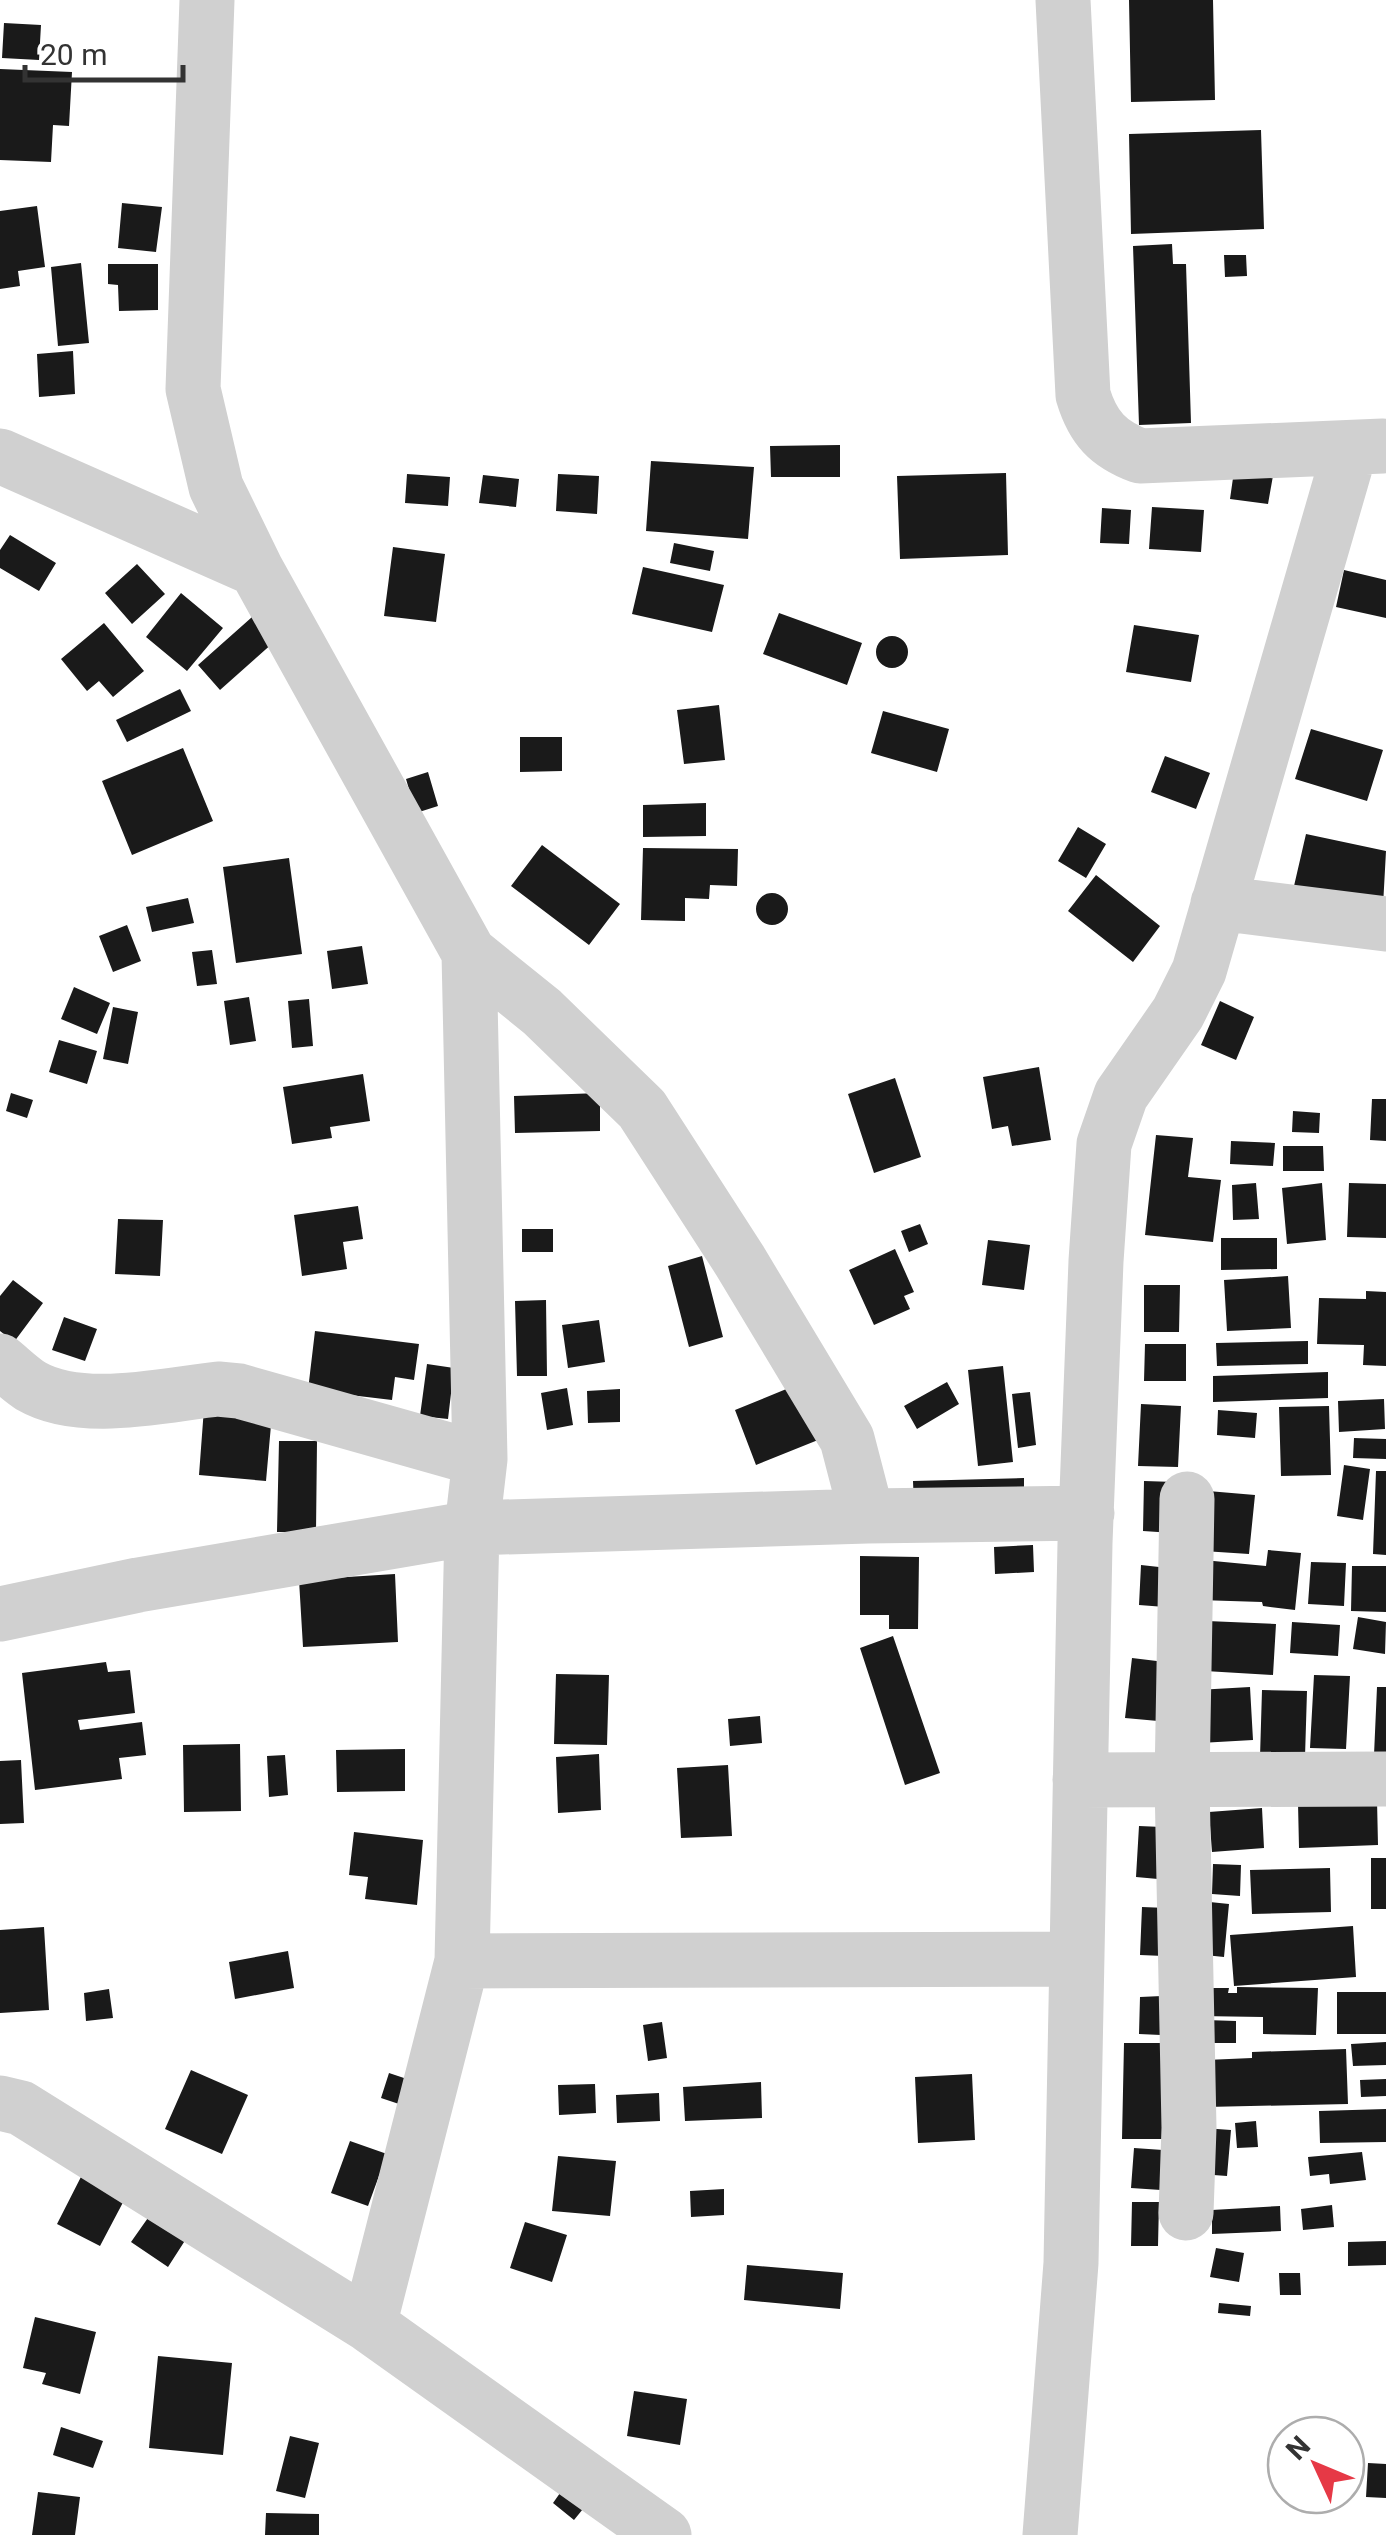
<svg xmlns="http://www.w3.org/2000/svg" width="1386" height="2535" font-family="Roboto,sans-serif">
	<style>
		.building { fill: #1a1a1a }
		.lines { fill: none; stroke-linecap: round; stroke-linejoin: round }
		.minor { stroke: #d0d0d0; stroke-width: 55 }
	</style>
	<rect width="100%" height="100%" fill="#fff"/>
	<!-- building -->
	<path class="building" d="M1129,0H1213L1215,100L1131,102Z
		M4,23L41,25L39,60L2,58Z
		M0,69L72,72L69,126L53,125L51,162L0,160Z
		M1261,130L1264,229L1131,234L1129,134Z
		M122,203L162,207L156,252L118,248Z
		M37,206L45,267L18,271L20,286L0,289V211Z
		M1172,244L1173,264H1186L1191,423L1139,425L1133,246Z
		M1224,255H1246L1247,276L1225,277Z
		M81,263L89,343L58,346L51,267Z
		M108,264H158V310L119,311L118,285L108,284Z
		M73,351L75,394L39,397L37,354Z
		M840,445V477H771L770,446Z
		M651,461L754,467L748,539L646,531Z
		M1235,464L1274,470L1268,504L1230,499Z
		M1006,473L1008,555L900,559L897,476Z
		M407,474L450,477L448,506L405,503Z
		M558,474L599,476L597,514L556,511Z
		M483,475L519,479L516,507L479,503Z
		M1152,507L1204,510L1201,552L1149,549Z
		M1102,508L1131,510L1129,544L1100,543Z
		M10,535L56,563L39,591L0,568V550Z
		M674,543L714,551L710,571L670,563Z
		M393,547L445,554L436,622L384,616Z
		M137,564L165,594L132,624L105,593Z
		M643,567L724,585L712,632L632,614Z
		M1344,570L1386,580V618L1336,607Z
		M181,593L223,628L187,671L146,637Z
		M261,609L283,634L220,690L198,665Z
		M779,613L862,643L847,685L763,654Z
		M104,623L144,671L113,697L99,681L87,691L61,659Z
		M1134,625L1199,635L1191,682L1126,672Z
		M876 652a16 16 0 1 1 32 0a16 16 0 1 1-32 0Z
		M180,689L191,711L127,742L116,720Z
		M719,705L725,760L684,764L677,710Z
		M883,711L949,729L937,772L871,753Z
		M1311,729L1383,750L1367,801L1295,779Z
		M520,737H562V771L520,772Z
		M183,748L213,821L132,855L102,781Z
		M1165,756L1210,773L1196,809L1151,792Z
		M428,772L438,806L416,813L406,779Z
		M706,803V836L643,837V805Z
		M1078,827L1106,844L1086,878L1058,861Z
		M1306,834L1386,851L1383,906L1294,886Z
		M542,845L620,904L589,945L511,886Z
		M643,848L738,849L737,886L710,885L709,899L685,898V921L641,920Z
		M289,858L302,954L236,963L223,867Z
		M1096,875L1160,926L1133,962L1068,911Z
		M756 909a16 16 0 1 1 32 0a16 16 0 1 1-32 0Z
		M188,898L194,923L152,932L146,907Z
		M127,925L141,961L113,972L99,936Z
		M362,946L368,984L332,989L327,951Z
		M212,950L217,984L197,986L192,952Z
		M74,987L110,1003L97,1034L61,1019Z
		M249,997L256,1041L230,1045L224,1001Z
		M309,999L313,1046L292,1048L288,1001Z
		M1220,1001L1254,1017L1236,1060L1201,1045Z
		M113,1007L138,1012L128,1064L103,1059Z
		M59,1040L97,1051L87,1084L49,1072Z
		M1039,1067L1051,1140L1012,1146L1008,1126L992,1129L983,1077Z
		M363,1074L370,1121L330,1127L332,1138L292,1144L283,1087Z
		M895,1078L921,1157L874,1173L848,1094Z
		M11,1093L33,1100L27,1118L6,1111Z
		M600,1093V1131L515,1133L514,1096Z
		M1372,1099H1386V1141L1370,1140Z
		M1293,1111L1320,1113L1319,1133L1292,1132Z
		M1156,1135L1193,1138L1188,1177L1221,1180L1213,1242L1145,1235Z
		M1231,1141L1275,1143L1273,1166L1230,1164Z
		M1283,1146H1323L1324,1171H1283Z
		M1256,1183L1259,1219L1233,1220L1232,1185Z
		M1322,1183L1326,1240L1287,1244L1282,1188Z
		M1349,1183L1386,1184V1238L1347,1237Z
		M358,1206L363,1239L343,1242L347,1269L302,1276L294,1215Z
		M118,1219L163,1220L160,1276L115,1274Z
		M920,1224L928,1244L909,1252L901,1231Z
		M522,1229H553V1252H522Z
		M1221,1238H1277V1269L1221,1270Z
		M988,1240L1030,1245L1024,1290L982,1285Z
		M895,1249L914,1292L904,1296L910,1309L874,1325L849,1270Z
		M702,1256L723,1337L689,1347L668,1266Z
		M1288,1276L1291,1328L1227,1331L1224,1280Z
		M13,1280L43,1303L14,1342L0,1331V1296Z
		M1144,1285H1180L1179,1332H1144Z
		M1366,1291L1386,1292V1366L1363,1365L1364,1345L1317,1344L1319,1298L1366,1299Z
		M546,1300L547,1376H517L515,1301Z
		M64,1317L97,1329L85,1361L52,1350Z
		M599,1320L605,1362L568,1368L562,1325Z
		M315,1331L419,1344L414,1380L395,1377L392,1400L308,1390Z
		M1308,1341V1364L1217,1366L1216,1343Z
		M1145,1344H1186V1381H1144Z
		M427,1364L454,1368L448,1419L420,1416Z
		M1003,1366L1013,1462L978,1466L968,1370Z
		M1328,1372V1398L1213,1402V1376Z
		M947,1382L959,1404L917,1429L904,1406Z
		M801,1383L823,1438L756,1465L735,1410Z
		M567,1388L573,1425L547,1430L541,1393Z
		M620,1389V1422L588,1423L587,1391Z
		M1030,1392L1036,1445L1018,1448L1012,1394Z
		M1384,1399L1385,1429L1339,1432L1338,1401Z
		M1141,1404L1181,1406L1178,1467L1138,1466Z
		M1329,1406L1331,1475L1281,1476L1279,1407Z
		M204,1408L272,1414L266,1481L199,1475Z
		M1218,1410L1257,1413L1255,1438L1217,1435Z
		M1354,1438L1386,1439V1459L1353,1458Z
		M279,1441H317L316,1532H277Z
		M1344,1465L1370,1469L1363,1520L1337,1516Z
		M1376,1471H1386V1555L1373,1554Z
		M1024,1478V1504L914,1507L913,1481Z
		M1144,1481L1175,1482L1173,1533L1143,1531Z
		M1208,1491L1255,1495L1249,1554L1203,1551Z
		M1033,1545L1034,1572L995,1574L994,1547Z
		M1268,1550L1301,1553L1295,1610L1263,1606L1262,1602L1199,1600L1203,1560L1266,1566Z
		M860,1556L919,1557L918,1629H889V1615H860Z
		M1311,1562L1346,1563L1344,1606L1308,1604Z
		M1141,1565L1168,1568L1165,1607L1139,1605Z
		M1352,1566H1386V1612L1351,1611Z
		M395,1574L398,1642L303,1647L299,1580Z
		M1358,1617L1386,1622L1385,1654L1353,1649Z
		M1207,1621L1276,1624L1273,1675L1205,1671Z
		M1292,1622L1340,1625L1338,1656L1290,1653Z
		M893,1636L940,1773L905,1785L860,1648Z
		M1132,1658L1165,1662L1158,1721L1125,1718Z
		M106,1662L108,1672L130,1670L135,1713L78,1720L80,1730L142,1722L146,1755L119,1758L122,1779L35,1790L22,1673Z
		M556,1674L609,1675L607,1745L554,1744Z
		M1314,1675L1350,1676L1346,1749L1310,1748Z
		M1250,1687L1253,1740L1200,1743L1197,1690Z
		M1377,1687H1386V1755H1374Z
		M1262,1690L1307,1691L1305,1757H1260Z
		M760,1716L762,1743L730,1746L728,1719Z
		M240,1744L241,1811L184,1812L183,1745Z
		M405,1749V1791L337,1792L336,1750Z
		M599,1754L601,1810L558,1813L556,1757Z
		M285,1755L288,1795L269,1797L267,1756Z
		M21,1760L24,1823L0,1824V1761Z
		M728,1765L732,1836L681,1838L677,1768Z
		M1377,1800L1378,1845L1299,1848L1298,1803Z
		M1262,1808L1264,1848L1212,1852L1209,1812Z
		M1139,1826L1162,1827L1158,1879L1136,1877Z
		M354,1832L423,1840L417,1905L365,1899L368,1877L349,1875Z
		M1371,1858H1386V1909H1371Z
		M1213,1864L1241,1865L1240,1896L1212,1894Z
		M1330,1868L1331,1912L1252,1914L1250,1870Z
		M1200,1901L1229,1904L1224,1957L1195,1954Z
		M1142,1907L1167,1908L1164,1956L1140,1955Z
		M1353,1926L1356,1977L1234,1986L1230,1935Z
		M44,1927L49,2010L0,2013V1930Z
		M288,1951L294,1988L235,1999L229,1962Z
		M1237,1987L1318,1988L1316,2035L1263,2034V2017L1199,2016L1200,1988H1229L1228,1993H1237Z
		M109,1989L113,2018L86,2021L84,1993Z
		M1337,1992H1386V2034H1337Z
		M1162,1996L1161,2035L1139,2034L1140,1997Z
		M1205,2020L1236,2021V2043H1205Z
		M662,2022L667,2058L648,2061L643,2025Z
		M1386,2042V2065L1353,2066L1351,2044Z
		M1124,2043H1165L1162,2139H1122Z
		M1346,2049L1348,2104L1206,2107V2060L1252,2058V2052Z
		M191,2070L248,2095L222,2154L165,2129Z
		M389,2073L407,2079L399,2104L381,2098Z
		M972,2074L975,2140L918,2143L915,2077Z
		M1386,2079V2096L1361,2097L1360,2080Z
		M761,2082L762,2118L685,2121L683,2087Z
		M595,2084L596,2113L559,2115L558,2085Z
		M659,2093L660,2121L617,2123L616,2095Z
		M1386,2109V2142L1320,2143L1319,2111Z
		M1256,2121L1258,2147L1237,2148L1235,2123Z
		M1203,2128L1231,2130L1227,2176L1200,2174Z
		M350,2141L387,2154L368,2206L331,2193Z
		M1134,2148L1163,2150L1161,2190L1131,2188Z
		M1362,2152L1366,2180L1330,2184L1329,2174L1310,2176L1308,2157Z
		M558,2156L616,2161L610,2216L552,2211Z
		M85,2169L129,2191L100,2246L57,2224Z
		M724,2189V2215L691,2217L690,2191Z
		M1132,2202H1159L1158,2246H1131Z
		M1332,2205L1334,2227L1303,2230L1301,2209Z
		M1280,2206L1281,2231L1212,2234V2210Z
		M150,2215L186,2239L168,2267L131,2242Z
		M525,2222L567,2235L552,2282L510,2268Z
		M1386,2241V2265L1348,2266V2242Z
		M1216,2248L1244,2253L1239,2282L1210,2277Z
		M747,2265L843,2273L840,2309L744,2300Z
		M1279,2273H1300L1301,2295H1280Z
		M1219,2303L1251,2306L1250,2316L1218,2313Z
		M35,2317L96,2332L80,2394L42,2384L46,2373L23,2368Z
		M158,2356L232,2363L223,2455L149,2448Z
		M634,2391L687,2399L680,2445L627,2436Z
		M61,2427L103,2441L93,2468L53,2455Z
		M290,2436L319,2443L305,2498L276,2491Z
		M1368,2463L1386,2464V2498L1366,2497Z
		M565,2486L587,2504L574,2520L553,2503Z
		M38,2492L80,2497L75,2535H32Z
		M266,2513L319,2514V2535H265Z"/>
	<g class="lines">
		<!-- minor -->
		<path class="minor" d="M207,0L193,389L216,487L256,569L469,953L480,1459L472,1528L462,1961L369,2325
			M1063,0L1083,395C1093,428 1108,444 1140,456L1383,446
			M0,456L256,569
			M1218,903L1386,924
			M0,1361C10,1369 20,1379 31,1386C81,1415 163,1395 218,1389L239,1391L480,1459
			M867,1516L1087,1513
			M0,1614L138,1585L472,1528L867,1516L847,1439L740,1261L642,1109L542,1012L469,953
			M1080,1780L1386,1779
			M462,1961L1075,1959
			M0,2103L21,2108L369,2325L664,2535
			M1186,2213L1189,2128L1182,1782L1187,1499
			M1050,2535L1071,2263L1085,1543L1096,1261L1104,1144L1121,1095L1178,1013L1199,971L1350,450"/>
	</g>
	<!-- north arrow -->
	<g transform="translate(1316 2465) rotate(314)"><circle r="48" fill="#ffffff" stroke="#adadad" stroke-width="2.5"/>
	<path d="M0-8L18 38L0 25L-18 38Z" fill="#e63946"/>
	<text y="-15" font-size="28" font-weight="bold" text-anchor="middle" fill="#333333">N</text>
	</g>
	<!-- scale -->
	<path d="M25 65v15h158v-15" fill="none" stroke="#333333" stroke-width="5"/>
	<text x="40" y="65" font-size="30" fill="#333333" stroke="#ffffff" stroke-width="8" paint-order="stroke">20 m</text>
</svg>
